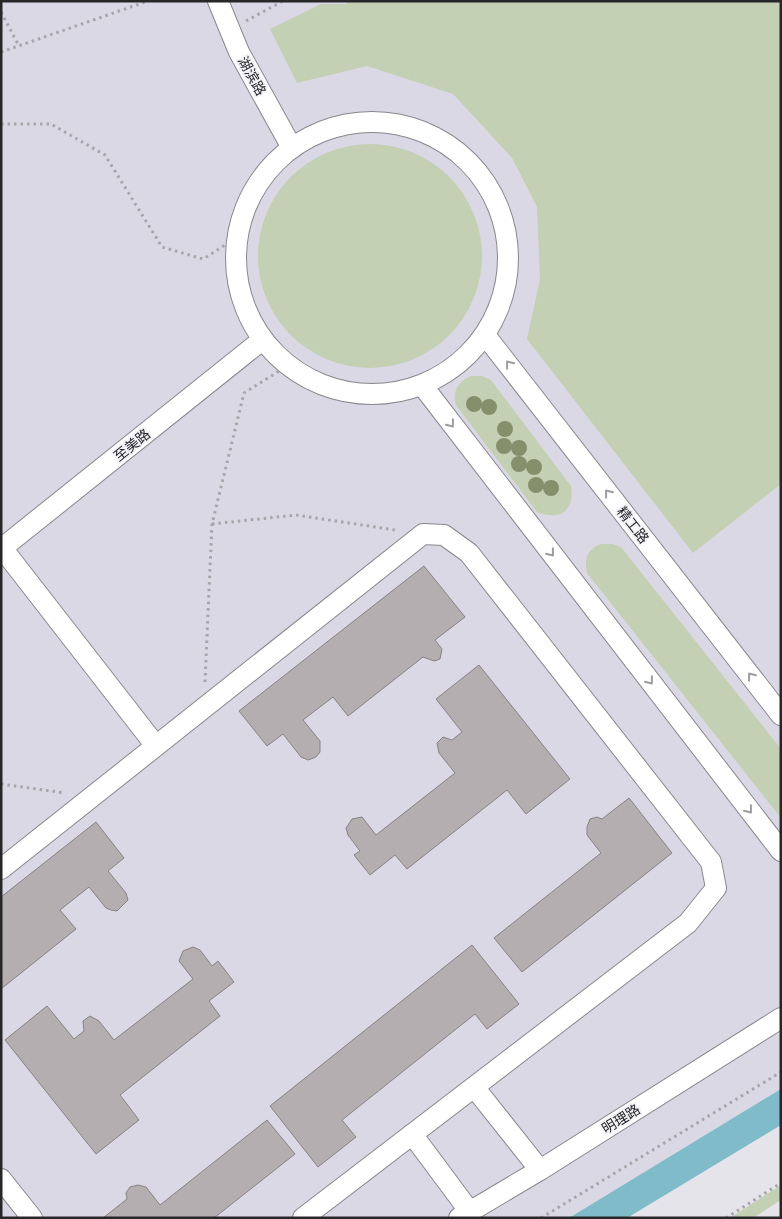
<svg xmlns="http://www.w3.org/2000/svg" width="782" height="1219" font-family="Rubik,'Noto Sans SC',sans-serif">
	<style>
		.built { fill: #dbd8e5 }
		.green { fill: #c3d0b3 }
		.water { fill: #7fbbc8 }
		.building { fill: #b4aeb0; stroke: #888285 }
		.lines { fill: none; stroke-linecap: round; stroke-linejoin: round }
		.minor-casing { stroke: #88878d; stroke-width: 22 }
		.path { stroke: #a7a5aa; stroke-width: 3; stroke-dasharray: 2.5 4; stroke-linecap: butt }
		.minor { stroke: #fff; stroke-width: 20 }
		.tree { fill: #848f6b }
		.oneway { stroke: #9e9d9e }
		.labels { text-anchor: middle; stroke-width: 4; stroke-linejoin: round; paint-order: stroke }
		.street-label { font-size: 14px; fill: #272628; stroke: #f3f2f8 }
	</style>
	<rect width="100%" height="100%" fill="#e6e4eb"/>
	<!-- built -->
	<path class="built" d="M1,1H781V1101L594,1218H1Z"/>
	<!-- green -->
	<path class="green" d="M348,1H781V484L693,553L527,339L540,279L537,207L512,158L453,94L367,66L297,83L270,29L321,4H346Z
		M258 256a112 112 0 1 1 224 0a112 112 0 1 1-224 0Z
		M471,376H482L491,380L571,486C575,511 560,521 537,512L458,408C450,396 457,381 471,376Z
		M601,544H612L621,547L781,749V818L587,573C584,559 587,549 601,544Z
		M781,1185V1200L753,1218H730Z"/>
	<!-- water -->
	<path class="water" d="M781,1089V1125L627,1218H569Z"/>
	<!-- building -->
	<path class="building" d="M424,566L465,617L435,640L442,649L440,659L434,661L423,657L348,716L333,697L303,720L320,741V752L316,757L308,760L301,757L283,734L267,746L239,711Z
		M479,665L570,779L526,814L507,790L407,869L395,855L370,875L354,855L360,851L348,835L346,828L352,819L362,817L376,835L455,773L439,753L437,743L443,737L452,740L462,732L436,699Z
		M629,798L672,853L522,972L494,938L601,853L587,835V827L590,819L597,817L602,819Z
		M96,822L124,858L108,871L126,893L128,900L117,911L111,910L106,908L89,887L60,910L76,929L1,989V897Z
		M472,945L519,1004L487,1029L475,1014L342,1120L356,1137L318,1167L270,1106Z
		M193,947L200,950L212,966L218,961L234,982L209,1001L220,1016L120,1095L139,1120L96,1154L5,1040L47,1006L74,1039L84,1031L83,1021L90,1016L99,1021L114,1040L193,979L179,961L183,951Z
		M267,1120L295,1154L214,1218H103L127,1199L126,1193L130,1187L138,1185L146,1187L160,1205Z"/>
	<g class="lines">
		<defs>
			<path id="minor" d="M218,1L239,52L292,148
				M236 258a136 136 0 1 1 272 0a136 136 0 1 1-272 0Z
				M485,335L781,715
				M422,385L781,851
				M2,548L156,746
				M1,549L262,340
				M1,869L423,534L444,535L469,553L711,862L716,888L688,923L303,1218
				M474,1087L540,1170
				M412,1134L470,1212
				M1,1179L32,1218
				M459,1218L540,1170L781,1018"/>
		</defs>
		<!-- minor casing -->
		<use href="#minor" class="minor-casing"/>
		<!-- path -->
		<path class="path" d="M1,12L19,46
			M246,21L283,1
			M1,52L148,1
			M1,124H51L105,155L162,247L203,259L236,238
			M212,524L296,515L395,530
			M205,682L212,524L244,393L287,366
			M1,784L65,793
			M541,1218L781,1072
			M726,1218L781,1183"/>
		<!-- minor -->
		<use href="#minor" class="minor"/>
	</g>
	<!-- trees -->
	<g class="tree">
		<circle cx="474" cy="404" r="8"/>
		<circle cx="489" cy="407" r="8"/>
		<circle cx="505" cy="429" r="8"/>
		<circle cx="504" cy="446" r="8"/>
		<circle cx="519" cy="448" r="8"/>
		<circle cx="519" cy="464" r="8"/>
		<circle cx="534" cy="467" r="8"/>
		<circle cx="536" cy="485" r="8"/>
		<circle cx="551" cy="488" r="8"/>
	</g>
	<!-- one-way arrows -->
	<defs><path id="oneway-chevron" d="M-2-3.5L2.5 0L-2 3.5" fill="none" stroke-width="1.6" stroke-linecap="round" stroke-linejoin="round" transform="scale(1.25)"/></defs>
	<g class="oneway">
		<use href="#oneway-chevron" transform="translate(509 364) rotate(-128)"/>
		<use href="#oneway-chevron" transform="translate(451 424) rotate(52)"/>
		<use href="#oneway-chevron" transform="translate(608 493) rotate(-128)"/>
		<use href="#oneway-chevron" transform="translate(551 553) rotate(52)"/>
		<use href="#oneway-chevron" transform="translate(751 676) rotate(-128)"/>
		<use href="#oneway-chevron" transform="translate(650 681) rotate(52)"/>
		<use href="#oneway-chevron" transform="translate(749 810) rotate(52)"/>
	</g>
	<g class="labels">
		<!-- street labels -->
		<g class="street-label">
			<text transform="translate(252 76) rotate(61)" y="5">湖滨路</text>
			<text transform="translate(132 445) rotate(-39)" y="5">至美路</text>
			<text transform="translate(633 525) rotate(52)" y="5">精工路</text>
			<text transform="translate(621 1119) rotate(-32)" y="5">明理路</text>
		</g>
	</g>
	<!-- border -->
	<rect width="782" height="1219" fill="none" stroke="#272628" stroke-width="5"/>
</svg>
